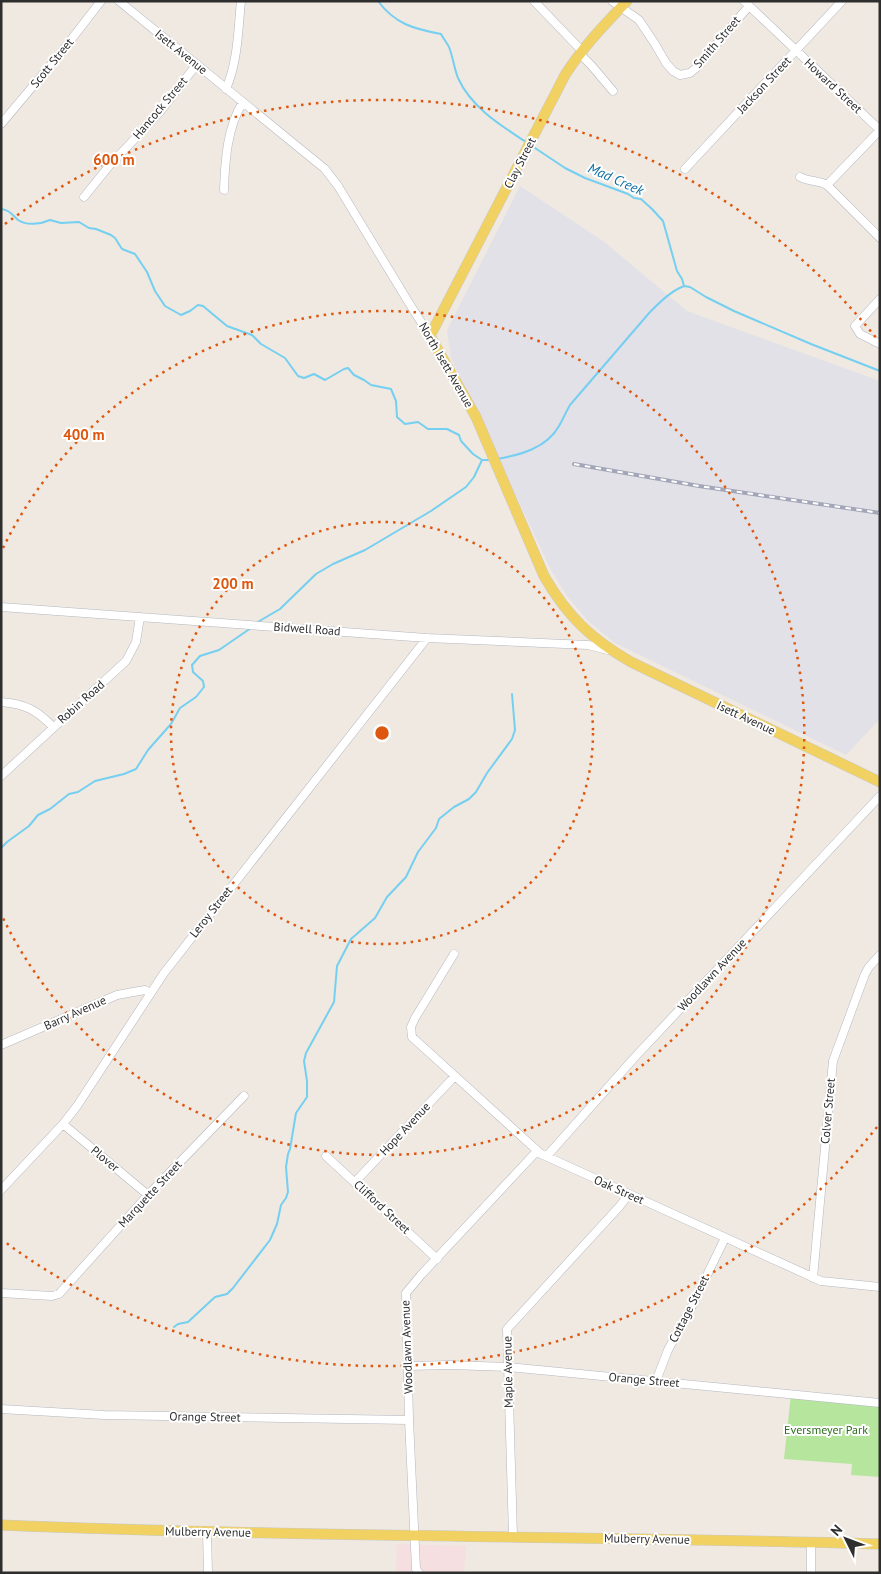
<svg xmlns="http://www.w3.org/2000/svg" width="881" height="1574" font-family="'PT Sans',sans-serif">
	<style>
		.industrial { fill: #e3e1e8 }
		.medical { fill: #f5dfe0 }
		.green { fill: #b6e59e }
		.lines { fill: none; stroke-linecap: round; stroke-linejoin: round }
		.stream { stroke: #75cff0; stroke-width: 2 }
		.minor-casing { stroke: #b4b7c1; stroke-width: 9 }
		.major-casing { stroke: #c9c9c9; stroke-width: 11 }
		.minor { stroke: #fff; stroke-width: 8 }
		.major { stroke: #f2d163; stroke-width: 10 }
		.rail-casing { stroke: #a3a6b8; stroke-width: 4 }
		.rail { stroke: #fff; stroke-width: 2; stroke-dasharray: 5.5; stroke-linecap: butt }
		.ring { fill: none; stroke: #df570e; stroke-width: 2.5; stroke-dasharray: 2.5 5 }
		.labels { text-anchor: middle; stroke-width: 4; stroke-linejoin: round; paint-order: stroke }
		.street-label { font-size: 12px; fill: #2e2e2e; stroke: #fff }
		.park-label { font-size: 12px; fill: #2c6e1b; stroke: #fff }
		.water-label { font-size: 14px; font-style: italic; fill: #0d6fa3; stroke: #fff }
		.centre { fill: #df570e; stroke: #fff; stroke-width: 2.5 }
		.ring-label { font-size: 15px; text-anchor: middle; font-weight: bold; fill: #df570e; stroke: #fff; stroke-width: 4; stroke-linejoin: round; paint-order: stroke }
	</style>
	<rect width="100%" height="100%" fill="#efe9e1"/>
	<!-- industrial -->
	<path class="industrial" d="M520,186L603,241L687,311L880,381V719L846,755L615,643L588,621L567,596L551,570L451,358L447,330Z"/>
	<!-- medical -->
	<path class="medical" d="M397,1544L466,1546L464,1573H396Z"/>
	<!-- green -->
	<path class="green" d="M791,1394L880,1403V1477L851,1475L852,1464L784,1459Z"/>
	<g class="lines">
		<!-- stream -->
		<path class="stream" d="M378,1C395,24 414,29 441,34C443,38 447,43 449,47C453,57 454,68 458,78C471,107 500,125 526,142
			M532,146L565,168L585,178L628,194L634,198L641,199L652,209L663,221L677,271L682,279L684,286
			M1,209C10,210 12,215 18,220C27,226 41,224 50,220L61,223L79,222L89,228L96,229L111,235L115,238L122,249L135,254L147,272L155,291L165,306L181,315L190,311L198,305L203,306L227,326L252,335L261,344L285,358L298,376L304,378L314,374L325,380L344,369L348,368L354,375L364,380L371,385L391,389L396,401L397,417L405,424L418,422L428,429H447L459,435L461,441L473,454L482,460H490
			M684,286L690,287L706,297L734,311L811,344L880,371
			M497,459C520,455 547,448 559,426C563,419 566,412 570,405L650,312C660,302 671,291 684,286
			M256,623L280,609L316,574L333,564L365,550L431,511L466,487L474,477L482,460
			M1,848L7,842L29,826L38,815L50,809L69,794L78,792L95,781L124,774L136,769L148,750L171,724L180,708L196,697L204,687L203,681L193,672L192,665L200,656L219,650L251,628
			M174,1327L178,1324L188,1322L215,1297L227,1294L233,1288L270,1240L277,1224L281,1205L286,1198L288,1192L286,1167L288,1154L290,1149L296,1113L307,1097V1081L304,1061L306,1053L334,1002L337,966L351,939L375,918L387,897L406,877L418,852L436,828L439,819L454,807L469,799L476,792L487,773L512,739L515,730L512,694"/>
		<defs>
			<path id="minor" d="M119,1L325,169L338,186L409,303L430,336
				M534,1L582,51
				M612,1L639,20L655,44L666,63L673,71L680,75L690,73L696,68L749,6
				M744,1L880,130
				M580,54L591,65L613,91
				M226,89C238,61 238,31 241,1
				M1,124L60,54L101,1
				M685,169L842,1
				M800,177C809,182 819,180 827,185L880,238
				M827,185L880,130
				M224,190C225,161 227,127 243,102
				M84,197L109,166L159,113L197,64
				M880,299L855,326L860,334L880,344
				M1,607L427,638L588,645L608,650
				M1,702C25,704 37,710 53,727
				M1,776L126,661L136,642L140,617
				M454,954L415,1018L411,1027L412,1037L541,1154L821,1281L880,1287
				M1,1045L117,995L139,991L145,990L150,993
				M63,1124L148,1195
				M326,1156L437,1259
				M547,1156L635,1057L880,796
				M355,1182L454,1077
				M1,1190L63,1124L77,1106L164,973L427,638
				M813,1278L833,1061L865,974L869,967L880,955
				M1,1293L52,1296L59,1294L148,1195L244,1096
				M408,1366L450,1365L508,1367L880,1403
				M656,1381L668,1350L691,1308L725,1238
				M1,1409L104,1415L409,1420
				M207,1532L208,1573
				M513,1536L507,1329L619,1207L629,1194
				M811,1542V1573
				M419,1573L416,1569L409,1420L406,1293L421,1275L537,1151"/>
			<path id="major" d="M627,1C605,24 582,48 565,75L430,336L476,417L544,576C567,616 591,639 631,662L880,782
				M1,1525C294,1537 587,1536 880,1544"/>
		</defs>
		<!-- minor casing -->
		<use href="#minor" class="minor-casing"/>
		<!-- major casing -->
		<use href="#major" class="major-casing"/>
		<!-- minor -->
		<use href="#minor" class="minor"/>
		<!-- major -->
		<use href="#major" class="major"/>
		<defs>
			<path id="rail" d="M574,464L699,486L880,513"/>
		</defs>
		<!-- rail casing -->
		<use href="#rail" class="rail-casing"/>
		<!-- rail -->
		<use href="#rail" class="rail"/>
	</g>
	<!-- distance rings -->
	<g class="ring">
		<circle cx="382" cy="733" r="211"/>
		<path d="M3 548A422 422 0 1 1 3 918"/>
		<path d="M877 1127A633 633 0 0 1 5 1242M5 224A633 633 0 0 1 877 339"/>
	</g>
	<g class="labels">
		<!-- street labels -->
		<g class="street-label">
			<text transform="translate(717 42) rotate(-49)" y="4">Smith Street</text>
			<text transform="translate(181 52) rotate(39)" y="4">Isett Avenue</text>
			<text transform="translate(52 63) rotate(-51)" y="4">Scott Street</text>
			<text transform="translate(764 85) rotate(-47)" y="4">Jackson Street</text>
			<text transform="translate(833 86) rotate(43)" y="4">Howard Street</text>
			<text transform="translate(160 108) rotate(-50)" y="4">Hancock Street</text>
			<text transform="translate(520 163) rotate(-63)" y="4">Clay Street</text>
			<text transform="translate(446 365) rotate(60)" y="4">North Isett Avenue</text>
			<text transform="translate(307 629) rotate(4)" y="4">Bidwell Road</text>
			<text transform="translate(81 702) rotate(-42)" y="4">Robin Road</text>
			<text transform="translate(746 718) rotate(25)" y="4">Isett Avenue</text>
			<text transform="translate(211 912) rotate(-52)" y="4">Leroy Street</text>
			<text transform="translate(712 975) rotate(-47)" y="4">Woodlawn Avenue</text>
			<text transform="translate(75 1013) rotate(-24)" y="4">Barry Avenue</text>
			<text transform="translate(828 1111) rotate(-85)" y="4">Colver Street</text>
			<text transform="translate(405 1129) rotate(-47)" y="4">Hope Avenue</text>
			<text transform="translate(105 1159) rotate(40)" y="4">Plover</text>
			<text transform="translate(619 1190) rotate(24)" y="4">Oak Street</text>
			<text transform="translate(150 1194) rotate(-47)" y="4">Marquette Street</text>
			<text transform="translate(382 1207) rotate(43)" y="4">Clifford Street</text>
			<text transform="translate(689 1309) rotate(-63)" y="4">Cottage Street</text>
			<text transform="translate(407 1347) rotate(-92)" y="4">Woodlawn Avenue</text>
			<text transform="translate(508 1372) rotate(-91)" y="4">Maple Avenue</text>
			<text transform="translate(644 1380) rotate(5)" y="4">Orange Street</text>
			<text transform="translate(205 1417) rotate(1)" y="4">Orange Street</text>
			<text transform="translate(208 1532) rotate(1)" y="4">Mulberry Avenue</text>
			<text transform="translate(647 1539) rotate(1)" y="4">Mulberry Avenue</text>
		</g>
		<!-- park labels -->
		<g class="park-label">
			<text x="826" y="1434">Eversmeyer Park</text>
		</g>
		<!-- water labels -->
		<g class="water-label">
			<text transform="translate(616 179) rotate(24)" y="5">Mad Creek</text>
		</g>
	</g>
	<circle cx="382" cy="733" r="8" class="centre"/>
	<g class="ring-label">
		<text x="114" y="165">600 m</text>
		<text x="84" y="440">400 m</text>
		<text x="233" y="589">200 m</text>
	</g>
	<!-- border -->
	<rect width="881" height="1574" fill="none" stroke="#2e2e2e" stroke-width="5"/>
	<!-- north arrow -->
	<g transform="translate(846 1539) rotate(312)" stroke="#ffffff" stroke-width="4" paint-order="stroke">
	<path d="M0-4L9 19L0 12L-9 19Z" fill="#2e2e2e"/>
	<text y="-8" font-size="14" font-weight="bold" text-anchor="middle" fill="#2e2e2e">N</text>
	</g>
</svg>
